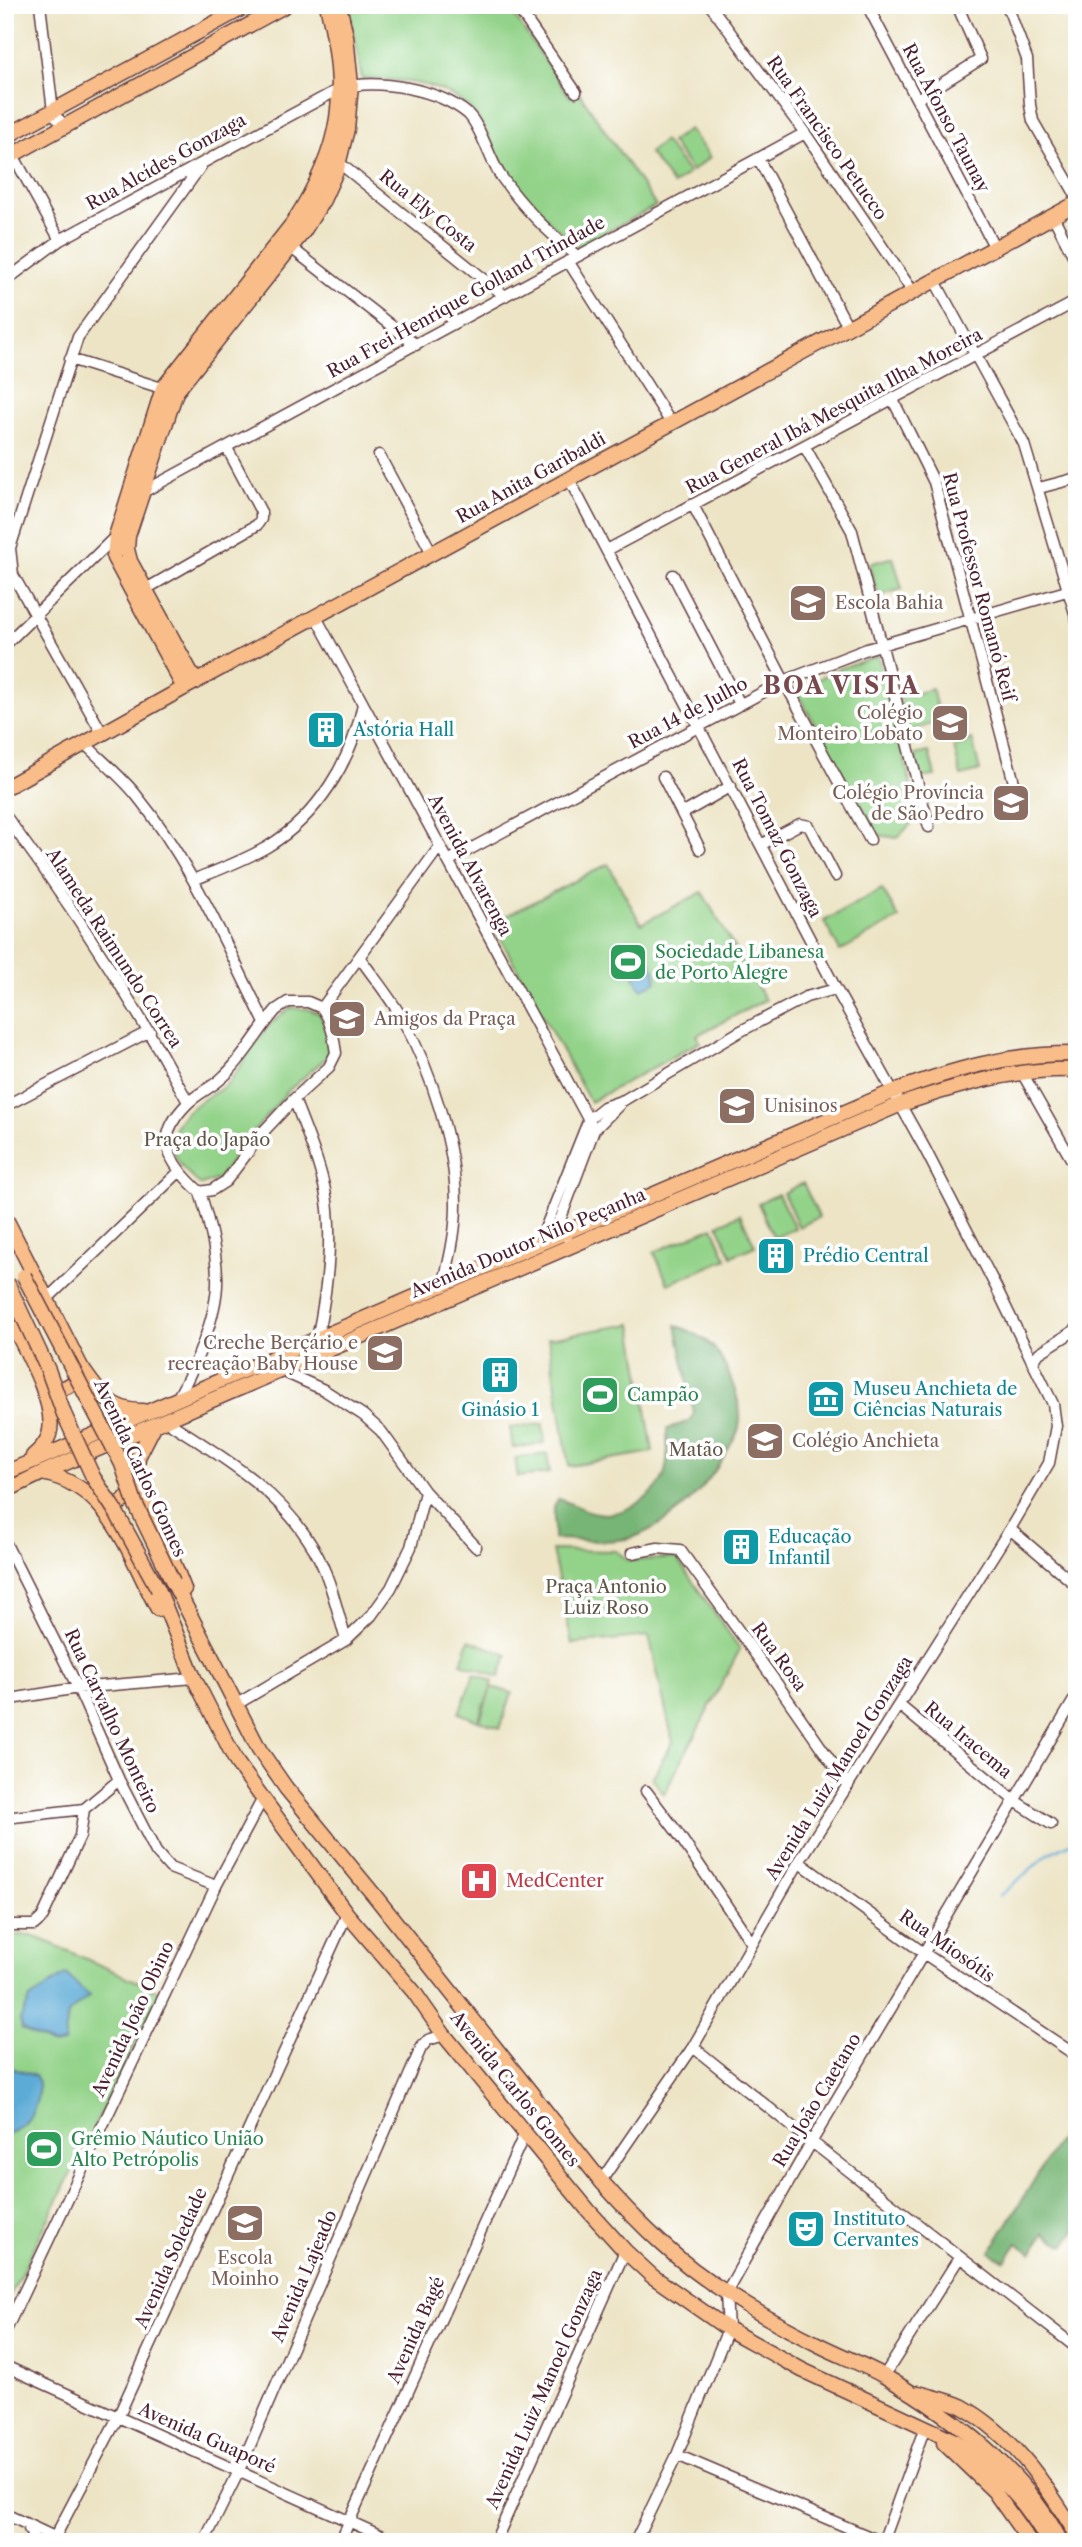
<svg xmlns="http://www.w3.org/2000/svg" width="1082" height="2547" font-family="'Libre Caslon Text',serif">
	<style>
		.green { fill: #93d389; stroke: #6e795a; stroke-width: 2 }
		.forest { fill: #76b575; stroke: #606a50; stroke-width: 2 }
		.water { fill: #5caad6; stroke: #536480; stroke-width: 2 }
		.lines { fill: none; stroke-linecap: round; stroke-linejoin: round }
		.stream { stroke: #5caad6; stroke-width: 2.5 }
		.minor-casing { stroke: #623d42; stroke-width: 13 }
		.major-casing { stroke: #623d42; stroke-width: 17 }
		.minor { stroke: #fff; stroke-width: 10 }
		.major { stroke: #f8bd89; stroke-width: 14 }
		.major-bridge-casing { stroke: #623d42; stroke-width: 17; stroke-linecap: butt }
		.major-bridge { stroke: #f8bd89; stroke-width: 14 }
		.labels { text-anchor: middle; stroke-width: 7; stroke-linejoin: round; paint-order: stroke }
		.street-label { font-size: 18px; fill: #4a1f2b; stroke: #fff }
		.education-label { font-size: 18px; fill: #785e54; stroke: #fff; text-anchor: start }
		.culture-label { font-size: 18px; fill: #0d838f; stroke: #fff; text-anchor: start }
		.leisure-label { font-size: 18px; fill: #27864d; stroke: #fff; text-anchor: start }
		.park-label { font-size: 18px; fill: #605547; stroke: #fff }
		.health-label { font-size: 18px; fill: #be3a42; stroke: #fff; text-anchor: start }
		.district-label { font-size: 24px; font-weight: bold; letter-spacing: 2px; fill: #784a4e; stroke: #fff }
	</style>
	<rect width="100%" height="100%" fill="#fff"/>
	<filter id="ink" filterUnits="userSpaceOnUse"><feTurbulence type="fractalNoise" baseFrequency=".0143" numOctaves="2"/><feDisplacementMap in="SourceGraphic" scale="14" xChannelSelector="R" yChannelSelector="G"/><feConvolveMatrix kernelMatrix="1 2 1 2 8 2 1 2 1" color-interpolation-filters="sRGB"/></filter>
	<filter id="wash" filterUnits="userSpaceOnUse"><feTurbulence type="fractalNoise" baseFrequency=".00686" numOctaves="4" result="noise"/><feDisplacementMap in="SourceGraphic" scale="28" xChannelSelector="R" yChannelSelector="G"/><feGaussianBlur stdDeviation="1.57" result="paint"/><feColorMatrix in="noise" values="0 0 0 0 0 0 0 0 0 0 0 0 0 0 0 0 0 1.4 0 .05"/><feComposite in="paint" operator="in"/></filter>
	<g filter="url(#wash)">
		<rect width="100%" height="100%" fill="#ece4c5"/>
		<!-- green -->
		<path class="green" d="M348,5H507L570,97L578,91L656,206L579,247C550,224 525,200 504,169C493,153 486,126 473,112C445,82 400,79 362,79Z
			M689,129L710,157L692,171L671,142Z
			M664,141L689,173L673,185L649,153Z
			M893,557L902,589L878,596L869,564Z
			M878,656L919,816L897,838L878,835L796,691L835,670Z
			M932,689L937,708L933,710L939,722L909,731L899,698Z
			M972,739L980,771L961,776L954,747L968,743L967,740Z
			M929,752L935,776L919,778L915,755Z
			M608,864L641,924L702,892L765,1000L697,1035L700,1042L590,1102L492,923Z
			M882,889L899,918L840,951L824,921Z
			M291,1008L308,1009L320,1014L328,1035V1056L287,1092L243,1144L218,1179L201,1185C168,1159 158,1131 198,1103C207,1096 221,1091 229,1082C248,1058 263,1023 291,1008Z
			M803,1183L819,1217L799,1227L783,1193Z
			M778,1194L795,1228L774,1238L758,1203Z
			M740,1214L755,1246L732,1256L718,1225Z
			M713,1227L727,1259L668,1284L654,1252Z
			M632,1324L653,1452L569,1466L548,1338Z
			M543,1424L545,1443L513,1448L510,1428Z
			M547,1454L550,1473L518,1477L515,1458Z
			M552,1550L616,1551L629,1561L676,1558L740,1649L664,1794L652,1778L673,1742L649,1636L572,1644Z
			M469,1640L508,1655L499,1677L461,1663Z
			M474,1674L493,1681L491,1687L512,1693L500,1728L480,1721L491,1688L478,1721L459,1713Z
			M5,1935H32L161,1992L5,2306Z"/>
		<!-- forest -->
		<path class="forest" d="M676,1325C689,1331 703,1336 713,1347C726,1363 745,1406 739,1427C738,1434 733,1441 730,1446C710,1484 679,1518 639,1535C617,1545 578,1539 554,1539V1506L559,1499C574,1504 589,1514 605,1514C628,1513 659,1495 665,1472C669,1458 667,1443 667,1429L690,1421L694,1413Z
			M1077,2110V2227L1064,2246L1044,2233L1032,2253L1017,2243L1005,2261L990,2252Z"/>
		<!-- water -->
		<path class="water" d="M644,950L655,970L656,982L642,989L629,968L628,957Z
			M66,1974L89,1996L68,2014L64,2043L53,2045L22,2029L20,2020L30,1999Z
			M5,2066L36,2076C42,2091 35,2112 25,2124C21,2129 12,2132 5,2135Z"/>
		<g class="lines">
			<!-- stream -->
			<path class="stream" d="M1000,1896L1048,1854L1077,1840"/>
		</g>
	</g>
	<g filter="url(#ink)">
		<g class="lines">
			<defs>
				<path id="minor" d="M40,5L53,111L57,118L66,126
					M516,5L576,92
					M710,5L805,133L913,292
					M867,5L995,248
					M1007,5L1027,59L1030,105L1033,121L1077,197
					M917,99L981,59L957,5
					M13,155L60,240
					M333,158L505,296
					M758,158L848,327
					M1053,216L1077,263
					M285,243L416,345
					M568,261L671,423
					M5,281L60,240L341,88C378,78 438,89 468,114C480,125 490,160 500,175C524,209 546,230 577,256
					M935,281L1024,444L1077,620
					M70,359L168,390
					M893,400L934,482L1016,790
					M805,447L852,531L929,827
					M379,455L432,553
					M569,479L836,989L925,1149L996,1287L1053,1404L1056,1426L1049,1463L1010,1529L799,1862L693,2047L601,2181
					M1039,488L1077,478
					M143,492L805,133
					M693,505L784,681L870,840
					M607,550L1077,301
					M673,575L740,704
					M139,593L257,525L261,519V512L227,448
					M316,617L594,1130
					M5,645L116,536
					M102,733L13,575L10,548L78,337L201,166
					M84,743C101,760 122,777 137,796C192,863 226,946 265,1023
					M663,777L682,814
					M5,815C73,907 134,1002 188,1102
					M781,834L800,824L809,826L835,876
					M761,845L777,836
					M700,849L682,814L731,786
					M448,861L784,681L867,649L1077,588
					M193,880C218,870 243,861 267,847C317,817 352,761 363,704
					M360,958C374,978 391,998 403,1020C431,1071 456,1146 456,1205C456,1232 450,1259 443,1285
					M288,1002H308L322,1008L328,1018L333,1034L336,1053L329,1067L294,1099L263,1132L226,1181L212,1190L200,1192C168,1163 152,1138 188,1103C198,1093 213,1087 223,1077C244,1058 258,1031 276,1010Z
					M322,1008L440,846
					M1021,1071L1077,1169
					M294,1099C307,1134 324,1171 328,1209C332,1253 326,1296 317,1339
					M5,1106L150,1031
					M566,1237L559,1223L594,1130L620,1104
					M539,1244L589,1119L604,1107L624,1100L739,1032L806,997L836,989
					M46,1300L178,1173
					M1033,1362L1039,1353L1077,1329
					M280,1370L324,1390L363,1415L381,1431L425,1492L476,1547
					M177,1399C195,1367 219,1313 217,1276C216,1248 208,1219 200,1192
					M165,1420C221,1456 279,1489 314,1549C330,1576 337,1610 346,1640
					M1010,1529L1070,1580
					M5,1542L78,1688L119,1780L156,1852L170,1868L216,1886
					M632,1553L658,1548L680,1550L775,1681L848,1786
					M5,1700L78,1688L194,1678
					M237,1704L346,1640L371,1616L391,1588L411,1547L425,1492
					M899,1705L1015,1801L1051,1824
					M646,1791L677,1832L751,1942
					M5,1818L84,1809L119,1780
					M799,1862L925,1954L1077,2056
					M5,1925H34L42,1918L80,1836L84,1809
					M693,2047L799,2132L1077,2348
					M5,2332L216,1886L262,1800
					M5,2366L395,2542
					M884,2376L959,2258
					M677,2455L882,2542
					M5,2514L65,2542
					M27,2524L35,2542
					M55,2537L118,2417L347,1914
					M204,2542L239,2471L421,2048L428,2040L444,2035
					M340,2542L525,2133
					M495,2542L625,2251
					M635,2542L677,2455L728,2329L726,2293L812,2141L1077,1695
					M883,2542L925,2427"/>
				<path id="major" d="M5,137L248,5
					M5,159L286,5
					M196,682L130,561L127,549L128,536L176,392L303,232L323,200L337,169L347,129L351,85L346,36L339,5
					M184,688L114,558L116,536L163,388L293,223C343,146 349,93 327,5
					M5,788L184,688L1077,203
					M5,1217L81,1367C97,1391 111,1412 143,1411
					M5,1309C19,1339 59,1403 49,1435C46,1444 40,1450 33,1456
					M43,1387C62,1392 76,1387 81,1368
					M155,1424L138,1457L137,1472L184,1589
					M5,1473L892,1092C954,1069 1010,1053 1077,1054
					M42,1473C111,1486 128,1554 158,1609
					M5,1491L42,1473L899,1105C958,1085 1014,1068 1077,1070
					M108,1513L125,1499L144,1496
					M173,1582L259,1749L286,1788L374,1895L601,2181C639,2224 678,2263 727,2293C756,2312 788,2330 819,2345C841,2356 865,2365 886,2377C956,2419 1023,2469 1061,2542
					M158,1589L194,1678L237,1763L347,1914L414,1992L444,2035L588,2210L625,2251L652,2276L728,2329L802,2370L955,2441C991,2466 1027,2501 1048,2542
					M919,2393C932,2397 948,2400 961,2406C1014,2435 1046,2485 1077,2535
					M944,2443L994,2491L1030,2542"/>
			</defs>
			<!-- minor casing -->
			<use href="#minor" class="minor-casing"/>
			<!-- major casing -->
			<use href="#major" class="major-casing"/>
			<!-- minor -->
			<use href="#minor" class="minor"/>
			<!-- major -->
			<use href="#major" class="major"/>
			<defs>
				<path id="major-bridge" d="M24,1276L122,1464L135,1503L173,1582
					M7,1282L48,1370L64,1414L93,1477L116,1512L158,1589"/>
			</defs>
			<!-- major-bridge casing -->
			<use href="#major-bridge" class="major-bridge-casing"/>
			<!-- major-bridge -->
			<use href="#major-bridge" class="major-bridge"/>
		</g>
	</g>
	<!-- icons -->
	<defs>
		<symbol id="school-square" viewBox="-11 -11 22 22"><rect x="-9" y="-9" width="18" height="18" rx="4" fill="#8d6e63" stroke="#fff"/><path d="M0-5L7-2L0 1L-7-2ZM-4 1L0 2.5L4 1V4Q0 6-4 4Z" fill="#fff"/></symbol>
		<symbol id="building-square" viewBox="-11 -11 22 22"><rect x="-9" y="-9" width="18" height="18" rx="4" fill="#0f9aa8" stroke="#fff"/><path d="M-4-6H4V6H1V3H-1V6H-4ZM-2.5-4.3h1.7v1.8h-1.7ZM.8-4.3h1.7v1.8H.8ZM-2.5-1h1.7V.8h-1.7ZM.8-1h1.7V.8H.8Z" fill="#fff"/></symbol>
		<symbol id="stadium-square" viewBox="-11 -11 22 22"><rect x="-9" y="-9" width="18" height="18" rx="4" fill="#2e9e5b" stroke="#fff"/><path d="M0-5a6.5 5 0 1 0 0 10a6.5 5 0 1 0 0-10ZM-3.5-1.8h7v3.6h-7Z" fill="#fff"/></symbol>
		<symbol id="university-square" viewBox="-11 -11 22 22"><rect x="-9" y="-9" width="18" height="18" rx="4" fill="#8d6e63" stroke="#fff"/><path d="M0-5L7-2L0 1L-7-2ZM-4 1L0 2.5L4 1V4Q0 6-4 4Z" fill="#fff"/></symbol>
		<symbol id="museum-square" viewBox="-11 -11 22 22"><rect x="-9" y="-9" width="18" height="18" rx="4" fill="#0f9aa8" stroke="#fff"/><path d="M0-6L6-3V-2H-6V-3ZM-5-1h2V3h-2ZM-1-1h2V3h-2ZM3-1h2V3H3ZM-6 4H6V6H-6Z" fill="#fff"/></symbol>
		<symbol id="hospital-square" viewBox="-11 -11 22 22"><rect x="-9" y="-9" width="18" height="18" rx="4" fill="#e0444e" stroke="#fff"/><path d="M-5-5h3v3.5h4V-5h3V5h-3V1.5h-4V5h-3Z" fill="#fff"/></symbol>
		<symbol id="theatre-square" viewBox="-11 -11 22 22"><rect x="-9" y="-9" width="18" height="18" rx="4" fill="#0f9aa8" stroke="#fff"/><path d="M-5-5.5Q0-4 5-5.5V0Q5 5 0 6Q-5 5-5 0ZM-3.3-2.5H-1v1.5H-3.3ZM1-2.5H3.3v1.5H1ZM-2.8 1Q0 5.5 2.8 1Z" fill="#fff"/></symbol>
	</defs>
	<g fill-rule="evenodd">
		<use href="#school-square" x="786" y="581" width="44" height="44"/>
		<use href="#school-square" x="928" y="701" width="44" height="44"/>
		<use href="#building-square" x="304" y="708" width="44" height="44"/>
		<use href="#school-square" x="989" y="781" width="44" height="44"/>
		<use href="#stadium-square" x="606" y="940" width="44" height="44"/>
		<use href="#school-square" x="325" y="997" width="44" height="44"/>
		<use href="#university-square" x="715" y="1084" width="44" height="44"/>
		<use href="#building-square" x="754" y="1234" width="44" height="44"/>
		<use href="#school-square" x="363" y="1331" width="44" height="44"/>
		<use href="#building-square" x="478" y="1353" width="44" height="44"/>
		<use href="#stadium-square" x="578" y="1373" width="44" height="44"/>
		<use href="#museum-square" x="804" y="1377" width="44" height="44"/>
		<use href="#school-square" x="743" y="1419" width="44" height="44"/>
		<use href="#building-square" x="719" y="1525" width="44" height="44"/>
		<use href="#hospital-square" x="457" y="1859" width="44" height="44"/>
		<use href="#stadium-square" x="22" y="2127" width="44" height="44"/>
		<use href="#school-square" x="223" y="2201" width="44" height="44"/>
		<use href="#theatre-square" x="784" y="2207" width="44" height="44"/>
	</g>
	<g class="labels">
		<!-- street labels -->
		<g class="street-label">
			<text transform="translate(946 118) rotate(62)" y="6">Rua Afonso Taunay</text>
			<text transform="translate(827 138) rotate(55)" y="6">Rua Francisco Petucco</text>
			<text transform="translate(166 162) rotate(-29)" y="6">Rua Alcídes Gonzaga</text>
			<text transform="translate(428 211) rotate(39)" y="6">Rua Ely Costa</text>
			<text transform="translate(466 297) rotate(-29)" y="6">Rua Frei Henrique Golland Trindade</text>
			<text transform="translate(834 411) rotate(-28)" y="6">Rua General Ibá Mesquita Ilha Moreira</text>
			<text transform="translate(531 478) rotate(-29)" y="6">Rua Anita Garibaldi</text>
			<text transform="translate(979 587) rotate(75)" y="6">Rua Professor Romanó Reif</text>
			<text transform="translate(688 713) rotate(-28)" y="6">Rua 14 de Julho</text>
			<text transform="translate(777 838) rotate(63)" y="6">Rua Tomaz Gonzaga</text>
			<text transform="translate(470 865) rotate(62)" y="6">Avenida Alvarenga</text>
			<text transform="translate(114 948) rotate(57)" y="6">Alameda Raimundo Correa</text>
			<text transform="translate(528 1243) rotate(-23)" y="6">Avenida Doutor Nilo Peçanha</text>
			<text transform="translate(140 1468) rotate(65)" y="6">Avenida Carlos Gomes</text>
			<text transform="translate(779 1657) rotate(54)" y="6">Rua Rosa</text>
			<text transform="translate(112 1721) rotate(65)" y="6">Rua Carvalho Monteiro</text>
			<text transform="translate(968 1740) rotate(40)" y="6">Rua Iracema</text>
			<text transform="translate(839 1768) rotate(-58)" y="6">Avenida Luiz Manoel Gonzaga</text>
			<text transform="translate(947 1946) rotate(35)" y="6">Rua Miosótis</text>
			<text transform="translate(133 2019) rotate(-65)" y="6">Avenida João Obino</text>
			<text transform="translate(515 2089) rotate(51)" y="6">Avenida Carlos Gomes</text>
			<text transform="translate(817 2100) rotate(-59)" y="6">Rua João Caetano</text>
			<text transform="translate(171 2258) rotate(-66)" y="6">Avenida Soledade</text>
			<text transform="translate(304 2276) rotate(-67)" y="6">Avenida Lajeado</text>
			<text transform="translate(416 2330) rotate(-66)" y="6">Avenida Bagé</text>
			<text transform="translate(544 2389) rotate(-66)" y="6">Avenida Luiz Manoel Gonzaga</text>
			<text transform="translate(207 2438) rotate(24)" y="6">Avenida Guaporé</text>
		</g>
		<!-- education labels -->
		<g class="education-label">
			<text x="835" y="609">Escola Bahia</text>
			<text x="923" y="719" text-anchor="end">Colégio<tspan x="923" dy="21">Monteiro Lobato</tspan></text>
			<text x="984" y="799" text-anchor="end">Colégio Província<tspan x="984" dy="21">de São Pedro</tspan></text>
			<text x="374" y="1025">Amigos da Praça</text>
			<text x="764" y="1112">Unisinos</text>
			<text x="358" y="1349" text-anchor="end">Creche Berçário e<tspan x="358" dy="21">recreação Baby House</tspan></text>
			<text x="792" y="1447">Colégio Anchieta</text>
			<text x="245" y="2264" text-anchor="middle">Escola<tspan x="245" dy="21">Moinho</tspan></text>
		</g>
		<!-- culture labels -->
		<g class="culture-label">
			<text x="353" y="736">Astória Hall</text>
			<text x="803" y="1262">Prédio Central</text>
			<text x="853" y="1395">Museu Anchieta de<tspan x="853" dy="21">Ciências Naturais</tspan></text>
			<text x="500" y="1416" text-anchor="middle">Ginásio 1</text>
			<text x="768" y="1543">Educação<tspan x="768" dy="21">Infantil</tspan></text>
			<text x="833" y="2225">Instituto<tspan x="833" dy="21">Cervantes</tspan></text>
		</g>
		<!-- leisure labels -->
		<g class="leisure-label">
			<text x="655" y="958">Sociedade Libanesa<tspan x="655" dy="21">de Porto Alegre</tspan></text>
			<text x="627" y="1401">Campão</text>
			<text x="71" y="2145">Grêmio Náutico União<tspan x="71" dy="21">Alto Petrópolis</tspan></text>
		</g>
		<!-- park labels -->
		<g class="park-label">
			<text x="207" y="1146">Praça do Japão</text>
			<text x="696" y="1456">Matão</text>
			<text x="606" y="1593">Praça Antonio<tspan x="606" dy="21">Luiz Roso</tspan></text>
		</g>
		<!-- health labels -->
		<g class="health-label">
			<text x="506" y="1887">MedCenter</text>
		</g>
		<!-- district labels -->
		<g class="district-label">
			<text x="842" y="694">BOA VISTA</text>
		</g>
	</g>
	<!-- margin -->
	<rect width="1082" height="2547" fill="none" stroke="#fff" stroke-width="28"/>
</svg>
